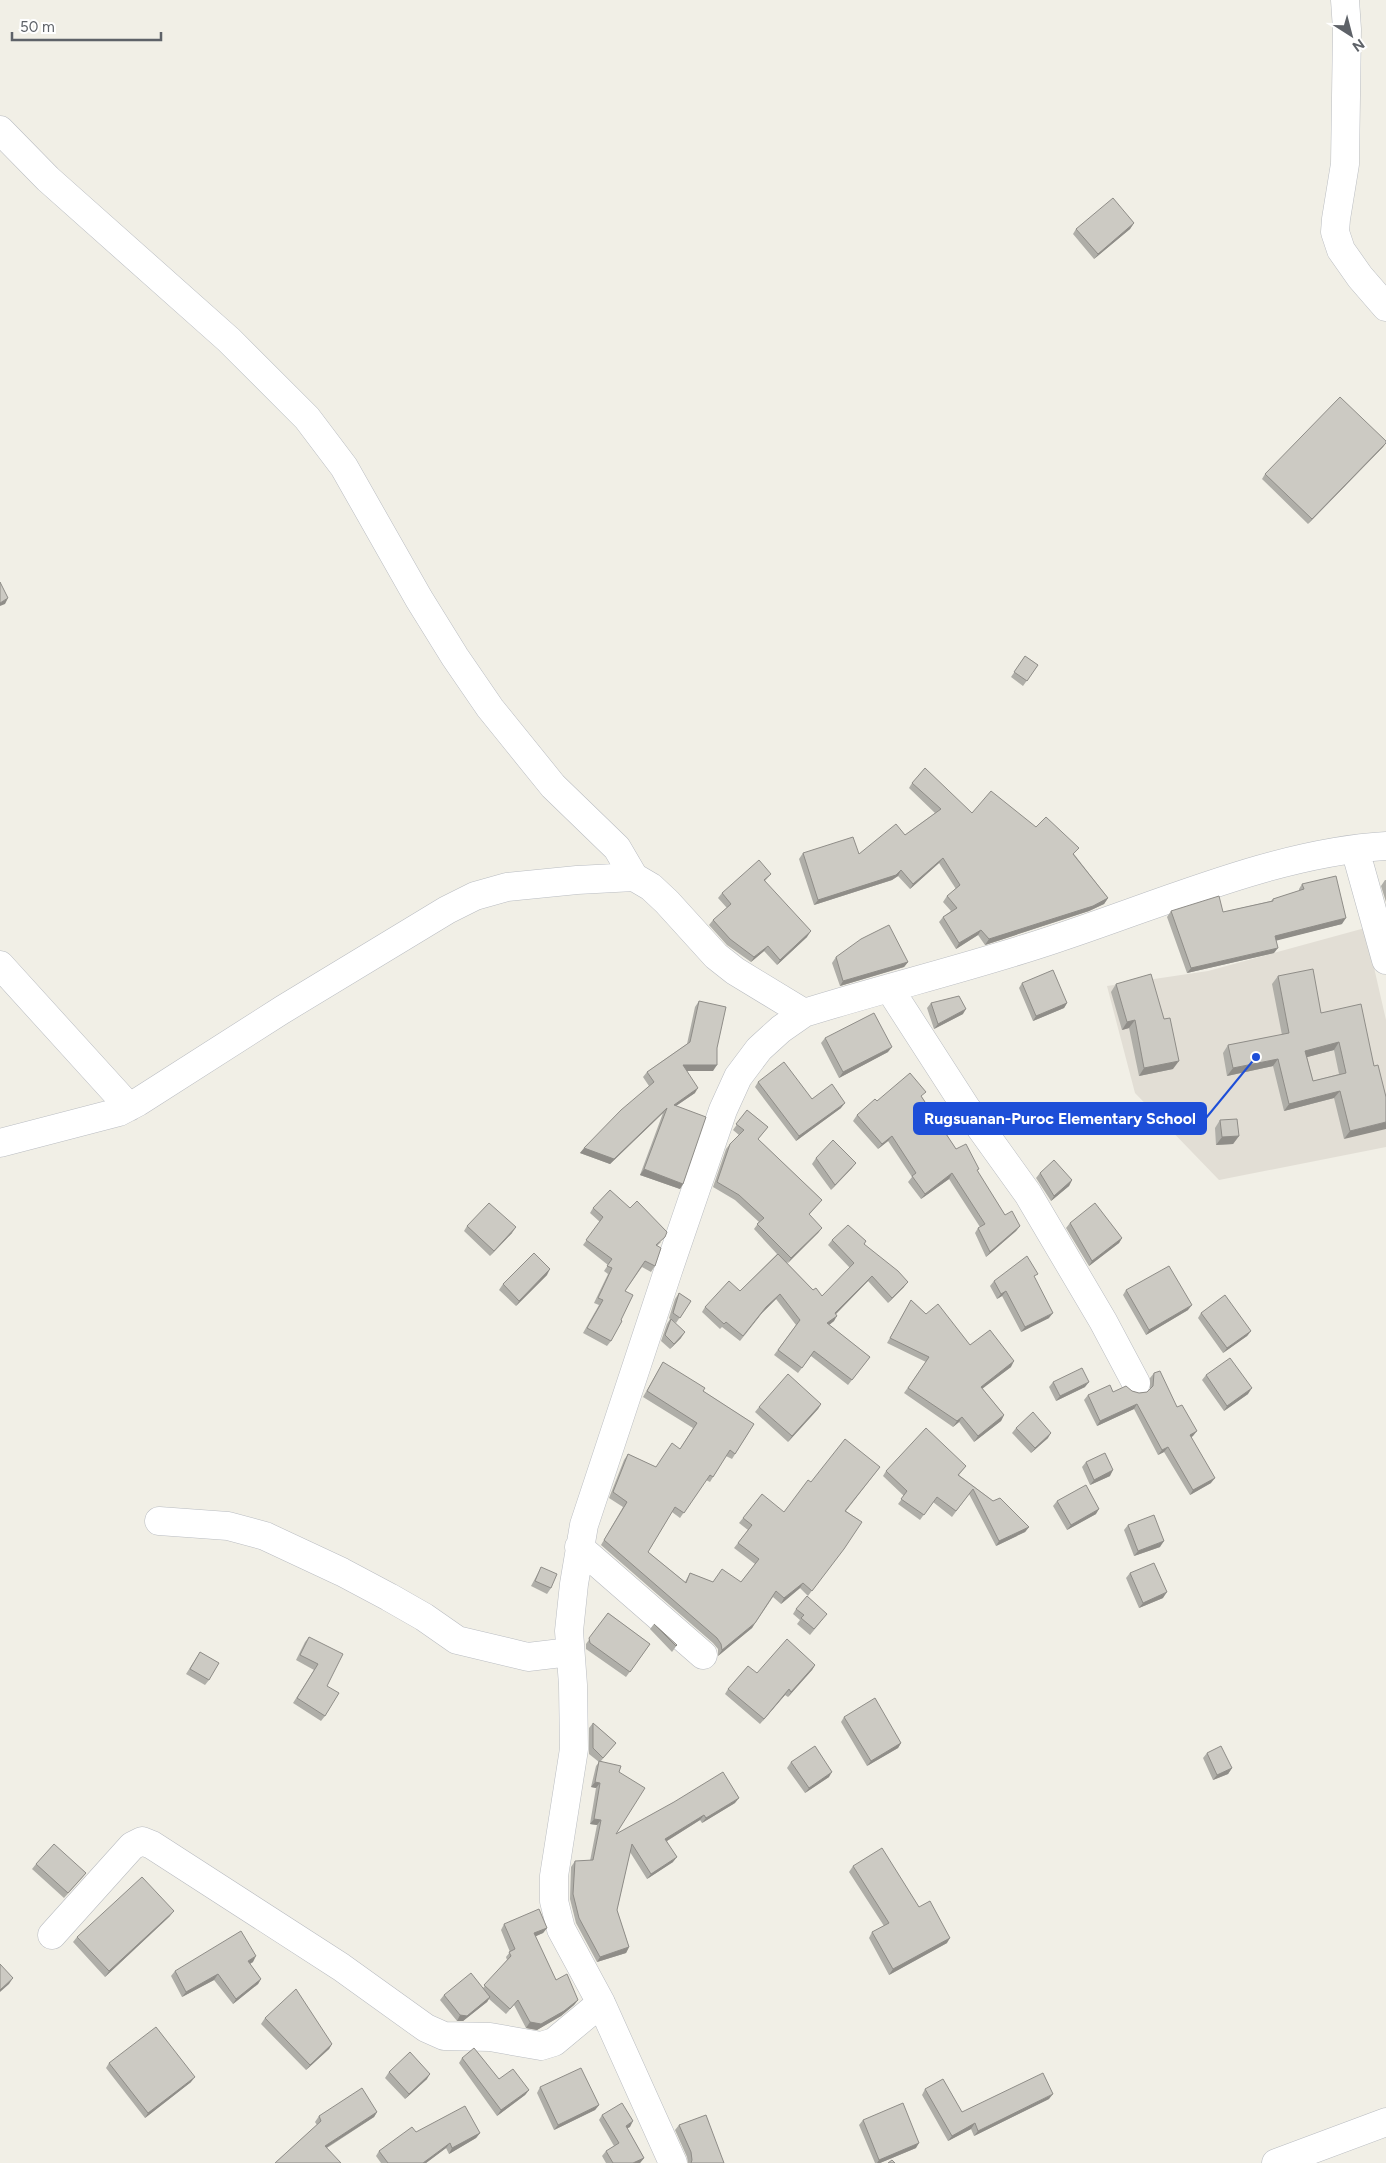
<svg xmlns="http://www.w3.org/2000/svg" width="1386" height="2163" font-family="Figtree,sans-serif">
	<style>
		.education { fill: #e2ded5 }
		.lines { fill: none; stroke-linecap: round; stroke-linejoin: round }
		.minor-casing { stroke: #b9bcc1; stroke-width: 29 }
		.minor { stroke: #fff; stroke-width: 28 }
		.wall { fill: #afaea8; fill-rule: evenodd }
		.shaded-wall { fill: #8f8d88 }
		.building { fill: #cccac3; stroke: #8f8d88; fill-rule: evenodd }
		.leader { fill: none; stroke: #1d4ed8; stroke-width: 2 }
		.callout-dot { fill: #1d4ed8; stroke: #fff; stroke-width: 2 }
		.callout { fill: #1d4ed8; stroke: #1d4ed8; stroke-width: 2 }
		.callout-label { font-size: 16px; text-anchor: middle; font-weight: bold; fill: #fff }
	</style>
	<rect width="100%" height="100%" fill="#f1efe6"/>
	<!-- education -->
	<path class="education" d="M1365,928L1386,1020V1147L1219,1180L1135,1093L1107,986L1208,971Z"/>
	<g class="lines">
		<defs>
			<path id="minor" d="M1345,0L1347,29L1345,164L1336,219L1335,232L1341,250L1360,277L1386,307
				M0,130L48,179L229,340L307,418L344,467L419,599L455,657L490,708L553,786L617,848L634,877
				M1355,849L1386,960
				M0,965L129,1107
				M889,988L967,1109L1028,1194L1103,1321L1136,1383
				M0,1143L119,1112L138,1102L282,1010L447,910L475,896L507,887L577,880L634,877L651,887L667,902L716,956L735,971L804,1013
				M159,1521L228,1526L265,1536L342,1572L389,1597L424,1617L457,1640L528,1657L570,1652
				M579,1547L703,1655
				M52,1935L132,1846L142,1841L152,1845L341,1967L426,2028L444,2036L490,2037L541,2046L554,2042L601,2003
				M673,2163L601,2003L561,1929L554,1901V1876L574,1749L573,1685L569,1631L574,1584L584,1525L668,1271L723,1110L738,1077L759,1049L781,1029L804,1013C887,987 972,967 1055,939C1159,905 1277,852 1386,846
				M1276,2163L1386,2122"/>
		</defs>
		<!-- minor casing -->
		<use href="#minor" class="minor-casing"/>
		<!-- minor -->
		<use href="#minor" class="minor"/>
	</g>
	<!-- wall -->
	<path class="wall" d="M1134,223L1130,229L1094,259L1073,234L1076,229Z
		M1386,443L1383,447L1308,524L1262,479L1265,474Z
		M1025,656L1038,665L1023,686L1011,677Z
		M912,783L972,813L1036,827L1074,854L1108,898L1104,904L1089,911L985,945L978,935L956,949L939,922L943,917L951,911L943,902L947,896L956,889L939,863L910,889L898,876L892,880L814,905L799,859L803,853L859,854L905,835L935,813L909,788Z
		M771,874L765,881L807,937L777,965L764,951L751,962L727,945L709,925L713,920L727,908L718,898L722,893Z
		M1385,880H1386V902L1381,886Z
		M1302,884L1342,924L1276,940L1274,953L1187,973L1167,917L1171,911L1223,912L1271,901L1273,899L1299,891V889Z
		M836,957L908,962L904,967L840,986L832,963Z
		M1278,976L1321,1013L1374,1066L1386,1097L1344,1139L1334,1098L1284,1111L1273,1066L1227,1076L1223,1053L1228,1045L1282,1035L1272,984ZM1334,1050L1339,1074L1313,1081L1307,1057Z
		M1022,983L1067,1003L1064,1008L1033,1021L1019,988Z
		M1116,984L1173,1069L1139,1076L1129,1028L1122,1030L1111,992Z
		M699,1001L717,1048L713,1071H687L695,1093L676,1106L683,1184L680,1189L640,1175L663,1113L610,1164L580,1153L649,1086L643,1077L647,1072L687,1044L695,1007Z
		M931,1003L963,1014L934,1029L927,1008Z
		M825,1038L888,1052L839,1078L821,1043Z
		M758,1082L812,1099L841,1108L796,1141L755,1087Z
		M922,1097L956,1149L977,1171L1005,1215L1020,1226L1016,1231L986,1257L975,1233L978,1228L980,1227L949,1179L921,1199L908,1182L912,1177L888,1141L878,1149L853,1121L857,1115L877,1101Z
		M747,1110L768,1127L758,1139L822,1200L809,1215L822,1228L818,1233L787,1263L813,1290L822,1296L850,1268L828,1245L832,1240L866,1241L864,1244L904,1287L888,1303L868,1281L836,1314L834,1321L829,1325L870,1357L848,1385L811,1356L798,1373L774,1355L796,1325L776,1299L762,1313L740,1341L722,1327L720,1329L702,1312L705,1307L740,1291L777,1254L754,1229L759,1222L735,1200L713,1187L726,1149L730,1144L739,1135L733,1130Z
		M1220,1120L1239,1136L1233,1144L1216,1145L1215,1128Z
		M816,1158L852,1168L831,1190L812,1164Z
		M1040,1173L1072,1180L1069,1186L1051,1201L1036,1178Z
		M593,1208L661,1242L657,1246L655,1266L651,1272L642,1267L625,1291L611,1341L607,1346L583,1333L599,1305L594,1303L608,1274L604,1271L608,1265L583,1245L600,1222L590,1213Z
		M1070,1223L1122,1238L1119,1243L1089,1266L1066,1228Z
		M467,1226L512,1233L490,1256L464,1231Z
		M547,1275L516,1306L499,1290L503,1284Z
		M1035,1278L1049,1318L1021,1332L1002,1296L997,1299L990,1286L994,1281Z
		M1126,1290L1188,1310L1146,1335L1123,1295Z
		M679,1293L691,1301L676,1323L672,1320L681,1338L670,1349L661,1341L667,1324L670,1319L669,1318L675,1299Z
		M911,1300L926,1314L970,1345L1011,1367L982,1388L1004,1415L1001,1421L974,1442L959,1422L953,1427L904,1393L926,1362L887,1343Z
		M1201,1313L1251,1331L1247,1336L1223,1353L1198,1318Z
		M663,1362L703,1391L754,1424L732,1459L726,1456L710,1482L706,1480L680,1518L672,1512L648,1552L685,1582L690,1573L713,1582H741L755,1564L734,1548L748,1530L739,1523L743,1518L784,1512L811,1482L880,1467L846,1511L862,1522L808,1596L800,1588L781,1604L773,1597L752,1628L718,1656V1649L713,1643L601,1545L623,1507L609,1498L624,1460L628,1454L656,1467L680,1449L693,1428L643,1397Z
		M1154,1373L1177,1407L1193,1436L1191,1437L1211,1483L1190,1495L1164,1452L1158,1455L1134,1409L1097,1426L1084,1400L1088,1395L1132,1391L1139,1393L1147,1392L1150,1389V1378Z
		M1206,1375L1248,1394L1224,1411L1202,1380Z
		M1053,1382L1085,1387L1056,1401L1049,1387Z
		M821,1404L818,1409L788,1442L755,1412L759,1407Z
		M1016,1428L1048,1438L1031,1453L1012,1433Z
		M1086,1462L1110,1476L1090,1485L1082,1467Z
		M966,1466L959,1475L993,1501L1029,1527L1025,1532L996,1546L969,1494L952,1517L933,1502L920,1520L898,1504L904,1496L883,1476L886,1471Z
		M1057,1501L1096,1514L1067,1530L1053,1506Z
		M1128,1525L1160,1547L1134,1556L1124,1530Z
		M541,1567L551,1588L547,1594L531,1586L538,1573Z
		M1130,1573L1163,1598L1139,1608L1126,1578Z
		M796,1609L823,1619L810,1635L797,1624L800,1620L793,1614Z
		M608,1613L650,1644L626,1677L586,1649V1644Z
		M654,1624L677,1645L672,1652L650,1629Z
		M309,1637L327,1686L325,1716L321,1721L293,1703L314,1670L296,1660L305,1642Z
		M200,1652L209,1680L205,1685L186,1674Z
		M815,1665L812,1670L788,1697L785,1695L760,1724L725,1694L728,1689L757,1673Z
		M844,1717L901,1743L898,1748L867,1766L841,1722Z
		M593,1723L616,1743L601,1761L619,1772L616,1834L735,1803L702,1823L700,1820L667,1841L673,1862L647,1879L630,1852L617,1910L629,1947L626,1953L597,1962L576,1923L570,1899L571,1867L575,1861H590L597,1825L590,1824L596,1788L591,1787L596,1766L599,1762L589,1754V1728Z
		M1207,1753L1232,1768L1228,1774L1213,1780L1203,1758Z
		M791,1762L829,1777L805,1793L787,1768Z
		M36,1864L86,1873L82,1878L64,1898L32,1869Z
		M853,1866L919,1907L947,1943L889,1975L869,1938L872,1932L884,1926L849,1872Z
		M170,1916L105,1977L73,1942L77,1937Z
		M504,1924L547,1928L543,1933L535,1936L556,1980L578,2000L574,2005L561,2016L537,2030L526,2028L514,2005L506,2014L489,1999L487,2002L463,2021H457L440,2000L444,1995L483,1988L507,1960L506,1957L510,1952L501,1930Z
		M253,1962L250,1964L261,1979L258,1984L233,2004L214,1980L182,1997L171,1976L175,1971Z
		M265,2018L332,2044L329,2049L306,2070L261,2024Z
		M462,2058L499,2079L529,2090L525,2095L497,2116L459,2063Z
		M109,2063L191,2082L145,2118L106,2068Z
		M389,2072L427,2079L405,2099L385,2078Z
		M540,2087L599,2105L595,2110L554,2130L537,2093Z
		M925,2089L962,2112L1049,2099L974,2136L971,2129L948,2141L922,2095Z
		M377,2112L374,2117L327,2148L275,2163L317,2125L315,2122L319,2116Z
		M602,2115L630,2127L627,2128L644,2158L640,2163H606L602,2156L606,2151L614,2146L599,2120Z
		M863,2120L916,2148L880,2163H875L859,2125Z
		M679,2125L724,2163H688L687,2157L675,2130Z
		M416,2132L480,2133L476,2138L449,2154L446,2148L426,2163H381L376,2156L379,2151Z"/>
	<!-- shaded-wall -->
	<path class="shaded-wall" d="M1134,223L1130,229L1094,259L1098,254Z
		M1386,443L1383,447L1308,524L1312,519Z
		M8,598L5,604L0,606V603Z
		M943,858L939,863L910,889L913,884Z
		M901,870L898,876L892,880L814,905L818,900Z
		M1108,898L1104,904L1089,911L985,945L989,939Z
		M1346,918L1342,924L1271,942L1275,936Z
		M981,930L978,935L956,949L959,943Z
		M811,931L807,937L777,965L780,960Z
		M768,946L764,951L751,962L754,957Z
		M1278,948L1274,953L1187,973L1191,968Z
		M908,962L904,967L840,986L843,981Z
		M1067,1003L1064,1008L1033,1021L1036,1016Z
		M966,1009L963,1014L934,1029L938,1024Z
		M1135,1020L1129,1028L1122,1030L1127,1022Z
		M1339,1042L1334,1050L1300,1059L1305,1051Z
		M892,1047L888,1052L839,1078L843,1072Z
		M1278,1059L1273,1066L1227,1076L1233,1068Z
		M1179,1061L1173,1069L1139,1076L1144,1068Z
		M683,1065H717L713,1071H679Z
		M698,1088L695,1093L670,1110L674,1105Z
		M1340,1091L1334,1098L1284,1111L1289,1104Z
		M845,1103L841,1108L796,1141L799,1136Z
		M667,1108L663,1113L610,1164L580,1153L584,1148Z
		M1386,1122V1129L1344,1139L1350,1131Z
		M892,1136L888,1141L878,1149L882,1144Z
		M1239,1136L1233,1144L1216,1145L1222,1137Z
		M856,1163L852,1168L831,1190L835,1185Z
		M644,1169L683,1184L680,1189L640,1175Z
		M952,1173L949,1179L921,1199L925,1194Z
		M1072,1180L1069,1186L1051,1201L1054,1196Z
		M1020,1226L1016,1231L986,1257L990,1252Z
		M516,1227L512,1233L490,1256L494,1251Z
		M822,1228L818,1233L787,1264L791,1258Z
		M1122,1238L1119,1243L1089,1266L1092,1261Z
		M550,1269L547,1275L516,1306L519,1301Z
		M872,1276L868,1281L832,1318L835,1313Z
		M908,1282L904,1287L888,1303L892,1298Z
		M1006,1291L1002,1296L997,1299L1001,1294Z
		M780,1294L776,1299L762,1313L740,1341L766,1307Z
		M1192,1305L1188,1310L1146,1335L1149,1330Z
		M1053,1313L1049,1318L1021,1332L1025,1327Z
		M837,1316L834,1321L824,1329L827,1323Z
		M1251,1331L1247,1336L1223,1353L1227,1348Z
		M685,1332L681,1338L670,1349L674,1344Z
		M1014,1361L1011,1367L978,1392L981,1387Z
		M1089,1382L1085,1387L1056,1401L1060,1396Z
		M1252,1388L1248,1394L1224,1411L1227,1406Z
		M821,1404L818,1409L788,1442L792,1436Z
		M1137,1404L1134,1409L1097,1426L1100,1421Z
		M1004,1415L1001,1421L974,1442L978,1436Z
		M962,1417L959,1422L953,1427L957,1421Z
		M1197,1431L1193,1436L1186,1440L1190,1435Z
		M1051,1433L1048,1438L1031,1453L1035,1448Z
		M1168,1447L1164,1452L1158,1455L1162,1450Z
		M1113,1470L1110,1476L1090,1485L1094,1480Z
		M1215,1478L1211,1483L1190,1495L1193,1490Z
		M1099,1509L1096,1514L1067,1530L1071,1525Z
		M1029,1527L1025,1532L996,1546L999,1541Z
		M1164,1541L1160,1547L1134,1556L1138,1551Z
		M803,1583L800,1588L781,1604L784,1598Z
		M1167,1592L1163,1598L1139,1608L1143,1603Z
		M755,1623L752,1628L718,1656L722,1650Z
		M815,1665L812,1670L788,1697L791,1692Z
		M789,1689L785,1695L760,1724L764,1719Z
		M901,1743L898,1748L867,1766L871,1761Z
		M1232,1768L1228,1774L1213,1780L1217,1775Z
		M832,1772L829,1777L805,1793L809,1788Z
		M595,1782L600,1783L596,1788L591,1787Z
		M739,1798L735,1803L702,1823L706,1818Z
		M704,1815L700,1820L662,1844L665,1839Z
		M594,1819L601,1820L597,1825L590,1824Z
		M677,1857L673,1862L647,1879L651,1874Z
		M174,1911L170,1916L105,1977L109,1971Z
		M547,1928L543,1933L530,1939L534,1933Z
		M950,1938L947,1943L889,1975L893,1969Z
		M629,1947L626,1953L597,1962L600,1957Z
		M256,1956L253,1962L244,1967L248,1961Z
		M218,1974L214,1980L182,1997L186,1992Z
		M13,1978L9,1984L0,1992V1990Z
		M261,1979L258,1984L233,2004L236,1999Z
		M490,1997L487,2002L463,2021H457L460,2015Z
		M578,2000L574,2005L561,2016L537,2030L526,2028L530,2022Z
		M332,2044L329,2049L306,2070L310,2065Z
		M430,2074L427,2079L405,2099L409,2094Z
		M195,2077L191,2082L145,2118L148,2113Z
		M529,2090L525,2095L497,2116L501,2110Z
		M1053,2094L1049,2099L974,2136L978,2131Z
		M599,2105L595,2110L554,2130L558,2125Z
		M377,2112L374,2117L321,2151L325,2146Z
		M633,2121L630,2127L622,2131L626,2126Z
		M975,2123L971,2129L948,2141L952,2136Z
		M480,2133L476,2138L449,2154L452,2148Z
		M450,2143L446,2148L426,2163H423Z
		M919,2143L916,2148L880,2163H877L879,2160Z
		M644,2158L640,2163H633Z"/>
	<!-- building -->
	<path class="building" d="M1113,198L1134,223L1098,254L1076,229Z
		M1340,397L1386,441V443L1312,519L1265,474Z
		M0,582L8,598L0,603Z
		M1025,656L1038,665L1027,681L1014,672Z
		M925,768L972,813L991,791L1036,827L1046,817L1079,848L1073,854L1108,898L1093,906L989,939L981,930L959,943L943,917L957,908L947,896L960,885L943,858L913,884L901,870L896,875L818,900L803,853L853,837L859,854L896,824L905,835L941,809L912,783Z
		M759,860L771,874L764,880L811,931L780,960L768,946L754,957L730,939L713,920L731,904L722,893Z
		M1336,876L1346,918L1275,936L1278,948L1191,968L1171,911L1219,896L1223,912L1273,901V899L1304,889L1302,884Z
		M889,925L908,962L843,981L836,957L861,939Z
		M1313,969L1321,1013L1361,1004L1374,1066L1378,1065L1386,1097V1122L1350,1131L1340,1091L1289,1104L1278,1059L1233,1068L1228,1045L1289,1033L1278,976ZM1339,1042L1346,1073L1313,1081L1305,1051Z
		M1053,970L1067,1003L1036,1016L1022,983Z
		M1151,974L1164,1019L1170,1018L1179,1061L1144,1068L1135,1020L1127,1022L1116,984Z
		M959,996L966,1009L938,1024L931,1003Z
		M699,1001L726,1007L717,1048V1065H683L698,1088L674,1105L706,1117L683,1184L644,1169L667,1108L614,1159L584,1148L621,1110L654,1082L647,1072L690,1042Z
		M874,1013L892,1047L843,1072L825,1038Z
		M784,1062L812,1099L832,1084L845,1103L799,1136L758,1082Z
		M910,1073L926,1092L921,1096L956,1149L966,1144L979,1169L977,1170L1005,1215L1012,1211L1020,1226L990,1252L978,1228L985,1224L952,1173L925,1194L912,1176L916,1173L892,1136L882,1144L857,1115L875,1099L877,1101Z
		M747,1110L768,1127L758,1139L822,1200L809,1214L822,1228L791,1258L757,1224L764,1218L739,1195L717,1182L730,1144L744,1130L736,1124Z
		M1237,1119L1239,1136L1222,1137L1220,1120Z
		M833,1140L856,1163L835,1185L816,1158Z
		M1054,1160L1072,1180L1054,1196L1040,1173Z
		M610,1190L630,1208L637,1201L667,1232L665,1237L656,1245L661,1248L655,1266L645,1261L625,1291L633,1295L621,1320L622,1321L611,1341L587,1328L603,1300L598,1298L612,1268L607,1266L612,1259L586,1240L603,1217L593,1208Z
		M489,1203L516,1227L494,1251L467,1226Z
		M1095,1203L1122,1238L1092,1261L1070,1223Z
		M848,1225L866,1241L864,1244L898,1271L908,1282L892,1298L872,1276L835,1313L837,1316L827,1323L870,1357L852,1380L814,1351L802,1368L778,1350L800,1320L780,1294L766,1307L743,1336L726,1322L724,1324L705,1307L729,1281L740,1291L778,1254L813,1290L816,1288L822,1296L854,1263L832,1240Z
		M534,1253L550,1269L519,1301L503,1284Z
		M1027,1256L1038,1274L1034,1276L1053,1313L1025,1327L1006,1291L1001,1294L994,1281Z
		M1169,1266L1192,1305L1149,1330L1126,1290Z
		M679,1293L691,1301L680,1318L673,1313Z
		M1225,1295L1251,1331L1227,1348L1201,1313Z
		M911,1300L926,1314L938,1304L970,1345L990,1330L1014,1361L981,1387L1004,1415L978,1436L962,1417L957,1421L908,1388L929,1357L890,1338Z
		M671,1319L685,1332L674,1344L665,1335Z
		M1230,1358L1252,1388L1227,1406L1206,1375Z
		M663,1362L705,1388L703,1391L754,1424L735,1454L730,1450L713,1477L710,1475L684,1513L675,1507L648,1552L686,1583L690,1573L713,1582L722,1569L741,1582L759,1559L738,1543L752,1525L743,1518L762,1494L784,1512L808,1480L811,1482L845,1439L880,1467L845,1511L862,1522L844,1549L812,1591L803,1583L784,1598L776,1591L755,1623L722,1650L721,1644L717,1638L604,1540L627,1502L613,1492L628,1454L656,1467L672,1443L680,1449L697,1423L647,1391Z
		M1082,1368L1089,1382L1060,1396L1053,1382Z
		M1160,1371L1177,1407L1182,1405L1197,1431L1190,1435L1215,1478L1193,1490L1168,1447L1162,1450L1137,1404L1100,1421L1088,1395L1110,1385L1113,1392L1126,1386L1132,1391L1139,1393L1147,1392L1153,1386L1154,1373Z
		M788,1374L821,1404L792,1436L759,1407Z
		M1033,1412L1051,1433L1035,1448L1016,1428Z
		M926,1428L966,1466L958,1475L993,1501L1000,1498L1029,1527L999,1541L973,1489L956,1511L937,1497L924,1515L901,1499L907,1491L886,1471Z
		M1105,1453L1113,1470L1094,1480L1086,1462Z
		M1086,1485L1099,1509L1071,1525L1057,1501Z
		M1154,1515L1164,1541L1138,1551L1128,1525Z
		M1154,1563L1167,1592L1143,1603L1130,1573Z
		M541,1567L557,1574L551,1588L535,1581Z
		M807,1596L827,1614L814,1629L801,1618L804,1615L796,1609Z
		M608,1613L650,1644L630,1672L590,1643L589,1638Z
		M654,1624L677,1645L676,1646Z
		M309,1637L343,1654L327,1686L339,1693L325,1716L297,1698L318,1664L300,1655Z
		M787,1639L815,1665L791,1692L789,1689L764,1719L728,1689L748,1666L757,1673Z
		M200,1652L219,1663L209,1680L190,1669Z
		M875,1698L901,1743L871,1761L844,1717Z
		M593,1723L616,1743L603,1758L593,1748Z
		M815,1746L832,1772L809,1788L791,1762Z
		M1221,1746L1232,1768L1217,1775L1207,1753Z
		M599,1761L621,1766L619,1772L645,1788L616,1834L674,1802L723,1772L739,1798L706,1818L704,1815L665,1839L677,1857L651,1874L632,1844L617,1910L629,1947L600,1957L579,1918L573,1894L575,1861L593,1860L601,1820L594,1819L600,1783L595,1782Z
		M54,1844L86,1873L68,1893L36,1864Z
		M882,1848L919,1907L930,1901L950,1938L893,1969L872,1932L889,1923L853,1866Z
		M142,1877L174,1911L109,1971L77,1937Z
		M539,1909L547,1928L534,1933L556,1980L567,1974L578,2000L564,2011L541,2024L530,2022L518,2000L510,2009L484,1985L511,1956L509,1952L515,1949L504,1924Z
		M241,1931L256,1956L248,1961L261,1979L236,1999L218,1974L186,1992L175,1971Z
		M0,1964L13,1978L0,1990Z
		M471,1973L490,1997L467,2016L460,2015L444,1995Z
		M296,1989L332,2044L310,2065L265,2018Z
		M156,2027L195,2077L148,2113L109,2063Z
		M474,2048L499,2079L513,2069L529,2090L501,2110L462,2058Z
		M410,2052L430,2074L409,2094L389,2072Z
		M581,2068L599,2105L558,2125L540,2087Z
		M1043,2073L1053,2094L978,2131L975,2123L952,2136L925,2089L943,2079L962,2112Z
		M362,2088L377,2112L325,2146L341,2163H275L321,2121L319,2116Z
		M622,2103L633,2121L626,2126L644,2158L633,2163H613L606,2151L619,2143L602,2115Z
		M903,2103L919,2143L879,2160L863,2120Z
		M465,2106L480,2133L452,2148L450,2143L423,2163H388L379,2151L412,2127L416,2132Z
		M706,2115L724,2163H691L692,2160L691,2152L679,2125Z
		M892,2160L895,2163H888Z"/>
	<!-- callouts -->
	<path class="leader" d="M1256 1057L1206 1118"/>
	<circle class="callout-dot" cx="1256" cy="1057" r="5"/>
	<rect class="callout" x="914" y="1103" width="292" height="31" rx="5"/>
	<g class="callout-label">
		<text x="1060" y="1124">Rugsuanan-Puroc Elementary School</text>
	</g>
	<!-- north arrow -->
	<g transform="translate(1351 35) rotate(144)" stroke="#ffffff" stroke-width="4" paint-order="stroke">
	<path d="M0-4L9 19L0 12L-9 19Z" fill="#5e6268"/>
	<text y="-8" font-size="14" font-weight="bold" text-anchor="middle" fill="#5e6268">N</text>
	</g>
	<!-- scale -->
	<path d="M12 32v8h149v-8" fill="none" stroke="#5e6268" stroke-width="2.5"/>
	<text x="20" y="32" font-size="15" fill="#5e6268" stroke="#ffffff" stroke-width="4" paint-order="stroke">50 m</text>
</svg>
